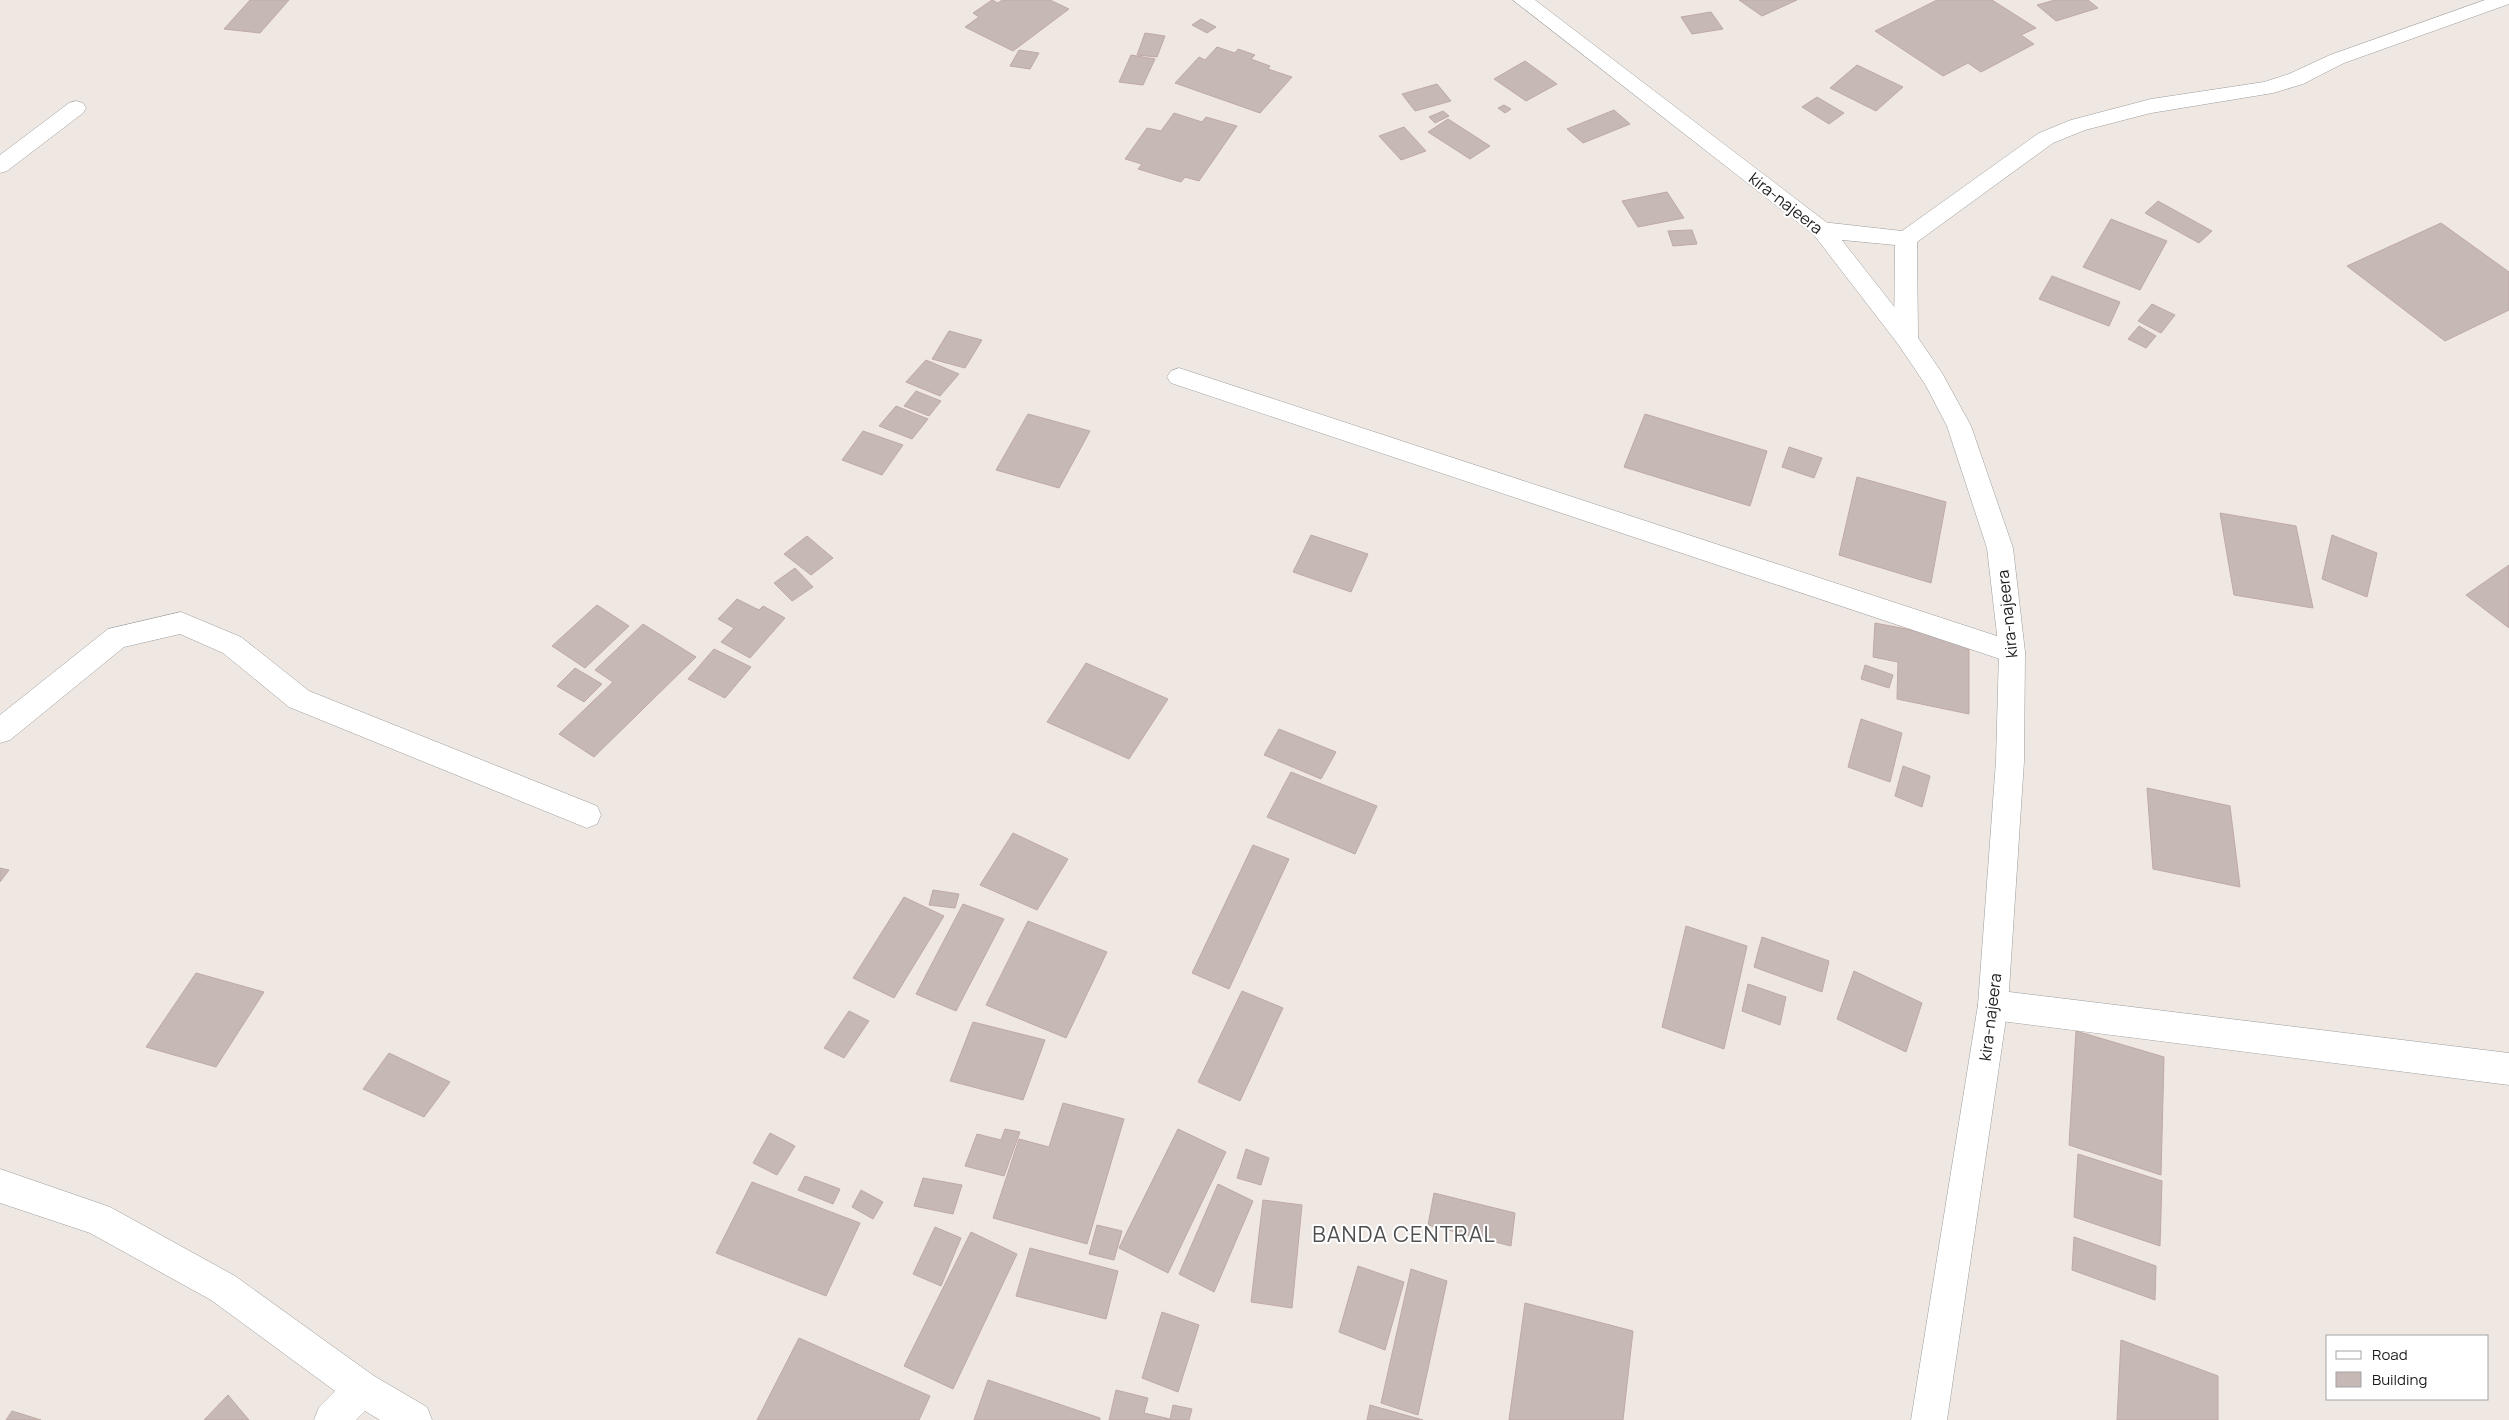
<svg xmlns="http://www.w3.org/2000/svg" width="2509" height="1420" font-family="Manrope,sans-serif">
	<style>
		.building { fill: #c6b8b5; stroke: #c0a9a4 }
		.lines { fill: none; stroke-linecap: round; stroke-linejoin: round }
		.minor-casing { stroke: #9d9d9d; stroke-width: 1 }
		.tertiary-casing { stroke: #9d9d9d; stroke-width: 1 }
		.minor { fill: #fff; fill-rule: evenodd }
		.tertiary { fill: #fff; fill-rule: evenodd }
		.labels { text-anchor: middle; stroke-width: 4; stroke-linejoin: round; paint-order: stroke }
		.street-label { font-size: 16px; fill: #1c1c1c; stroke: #fff }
		.near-quarter-label { font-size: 22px; letter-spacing: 1px; fill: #4f4f4f; stroke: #fff }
	</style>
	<rect width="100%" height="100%" fill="#eee7e2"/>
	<!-- building -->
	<path class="building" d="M250,0H289L260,33L224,29Z
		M992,0L998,3L1002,0H1050L1069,9L1013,51L965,27L979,17L973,13Z
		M1739,0H1797L1762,16Z
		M1937,0H1992L2036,28L2021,35L2034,44L1981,72L1968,63L1943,76L1875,31Z
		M2055,0H2088L2098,8L2056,21L2037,5Z
		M1711,12L1723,29L1692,34L1681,17Z
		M1201,19L1216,27L1207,33L1192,25Z
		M1145,33L1165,36L1157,57L1137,55Z
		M1217,47L1235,53L1238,49L1255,55L1251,59L1270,66L1268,69L1292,77L1260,113L1175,83L1199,57L1205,60Z
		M1019,50L1039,53L1030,69L1010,66Z
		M1131,55L1155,59L1143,85L1119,82Z
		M1525,61L1557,84L1526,101L1494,79Z
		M1857,65L1903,87L1876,111L1830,88Z
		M1437,84L1451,101L1415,111L1402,94Z
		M1817,97L1844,113L1829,124L1802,107Z
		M1504,105L1511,109L1505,113L1498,108Z
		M1614,110L1630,124L1583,143L1567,129Z
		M1443,111L1449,116L1435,123L1429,117Z
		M1174,113L1202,122L1206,117L1237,126L1199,181L1185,177L1181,182L1138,169L1142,164L1125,159L1147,128L1161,131Z
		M1448,119L1490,146L1470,159L1428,132Z
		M1404,127L1426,151L1401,160L1379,136Z
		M1667,192L1684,218L1638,227L1622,201Z
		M2158,201L2212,231L2199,243L2145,213Z
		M2111,219L2167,241L2140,290L2083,267Z
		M2441,223L2509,272V310L2445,341L2347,266Z
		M1692,230L1697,244L1673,246L1668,231Z
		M2052,276L2120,302L2109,326L2039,299Z
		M2152,304L2175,315L2161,333L2138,321Z
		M2139,326L2156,336L2146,348L2128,339Z
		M949,331L982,340L965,368L932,359Z
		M926,360L959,374L940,396L906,382Z
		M916,391L941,401L929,416L904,406Z
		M896,406L928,419L912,439L879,426Z
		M1028,414L1090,431L1059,488L996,470Z
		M1645,414L1767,451L1750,506L1624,467Z
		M863,431L903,445L882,475L842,460Z
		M1789,447L1822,458L1814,478L1782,467Z
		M1857,477L1946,502L1931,583L1839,555Z
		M2220,513L2296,526L2313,608L2234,595Z
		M1311,535L1368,554L1351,592L1293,572Z
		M2332,535L2377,553L2367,597L2322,579Z
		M807,536L833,558L811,575L784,554Z
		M2509,565V628L2466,595Z
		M795,568L813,587L792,601L774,583Z
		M737,599L759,610L763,606L785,618L750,658L721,642L734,628L718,619Z
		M597,605L629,626L585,668L552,646Z
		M1875,623L1969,641V714L1897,699L1898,662L1873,657Z
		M643,624L696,657L594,757L559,734L613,682L595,670Z
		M714,649L751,667L725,698L688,679Z
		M1086,663L1168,699L1129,759L1047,722Z
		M1865,665L1893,675L1889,688L1861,679Z
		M575,668L602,684L584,702L557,686Z
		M1861,719L1902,733L1890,782L1848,767Z
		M1279,729L1336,752L1321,779L1264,755Z
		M1903,766L1930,776L1922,807L1895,796Z
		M1291,772L1377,806L1355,854L1267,817Z
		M2147,788L2230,806L2240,887L2153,869Z
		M1013,833L1068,859L1037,910L980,885Z
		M1253,845L1289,859L1229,989L1192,973Z
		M0,868L9,870L0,882Z
		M933,890L959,894L955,908L929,905Z
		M904,897L944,916L894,998L853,978Z
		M963,904L1004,919L956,1011L916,994Z
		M1028,921L1107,952L1066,1038L986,1005Z
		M1686,926L1747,946L1724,1049L1662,1027Z
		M1762,937L1829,961L1822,992L1754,967Z
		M1854,971L1922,1003L1906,1052L1837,1019Z
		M196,973L264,992L216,1067L146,1047Z
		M1748,984L1786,997L1780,1025L1742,1011Z
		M1242,991L1283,1008L1240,1101L1198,1082Z
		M849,1011L869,1021L844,1058L824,1048Z
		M973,1022L1045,1040L1023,1100L950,1081Z
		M2076,1031L2164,1057L2161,1175L2069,1145Z
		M389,1053L450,1082L424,1117L363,1089Z
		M1063,1103L1124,1119L1087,1244L993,1218L1019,1139L1049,1147Z
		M1005,1129L1020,1132L1004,1176L965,1166L977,1134L1001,1140Z
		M1178,1129L1226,1152L1168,1273L1119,1248Z
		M770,1133L795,1146L777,1175L753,1163Z
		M1246,1149L1269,1158L1261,1185L1237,1178Z
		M2078,1154L2162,1181L2160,1246L2074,1217Z
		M805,1176L840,1189L833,1204L798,1190Z
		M923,1178L962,1185L953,1214L914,1206Z
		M752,1182L860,1223L826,1296L716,1253Z
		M1218,1184L1253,1201L1214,1292L1179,1274Z
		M861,1190L883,1202L873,1219L852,1207Z
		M1434,1193L1515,1213L1511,1246L1428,1225Z
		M1263,1200L1302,1205L1292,1308L1251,1302Z
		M1097,1225L1122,1231L1114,1260L1089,1254Z
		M935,1227L961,1238L941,1286L913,1274Z
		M971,1232L1017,1254L953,1389L904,1366Z
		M2074,1237L2156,1266L2155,1300L2072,1270Z
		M1030,1248L1118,1271L1106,1319L1016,1296Z
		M1358,1266L1404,1282L1385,1350L1339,1332Z
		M1411,1269L1447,1281L1418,1415L1381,1403Z
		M1525,1303L1633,1331L1623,1420H1509Z
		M1162,1312L1199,1325L1178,1392L1142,1378Z
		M799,1338L930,1396L919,1420H757Z
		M2121,1340L2218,1376V1420H2117Z
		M988,1380L1100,1418V1420H974Z
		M1116,1390L1148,1398L1144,1413L1170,1419L1173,1405L1192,1409L1189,1420H1109Z
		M228,1395L249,1420H204Z
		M1370,1405L1423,1420H1367Z
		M12,1411L41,1420H6Z"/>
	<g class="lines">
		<defs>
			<path id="minor" d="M2485,0H2509V4L2344,63L2303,84L2273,93L2151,113L2085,130L2053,143L1917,242L1918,338L1914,344L1906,346L1898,344L1894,338L1895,245L1822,238L1814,235L1811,230L1814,225L1822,222L1902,231L2039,133L2071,120L2151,99L2264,82L2289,74L2330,55Z
				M76,101L83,103L86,108L83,113L7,171L0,173V155L69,103Z
				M1179,368L2012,641L2021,644L2025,652L2021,660L2012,663L1171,383L1167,377L1171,371Z
				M181,612L241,637L309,691L597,806L601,815L597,824L587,828L577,824L289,707L223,653L180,634L124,647L10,740L0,743V715L108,629Z
				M1993,990L2509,1053V1085L1993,1020L1982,1016L1978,1005L1982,994Z
				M0,1169L110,1207L235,1276L374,1376L427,1407L432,1420H380L365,1411L356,1420H314L319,1407L335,1391L211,1300L90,1233L0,1203Z"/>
			<path id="tertiary" d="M1513,0H1535L1830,225L1914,332L1942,373L1971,426L2013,548L2025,652L2024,761L2008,1005L1947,1420H1911L1978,1005L1996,761L1999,652L1987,548L1947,426L1925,384L1898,344L1814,235Z"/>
		</defs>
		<!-- minor casing -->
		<use href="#minor" class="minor-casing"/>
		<!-- tertiary casing -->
		<use href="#tertiary" class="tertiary-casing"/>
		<!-- minor -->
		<use href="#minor" class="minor"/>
		<!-- tertiary -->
		<use href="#tertiary" class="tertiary"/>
	</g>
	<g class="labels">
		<!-- street labels -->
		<g class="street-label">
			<text transform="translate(1786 203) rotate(38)" y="6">kira-najeera</text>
			<text transform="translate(2007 614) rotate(-96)" y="6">kira-najeera</text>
			<text transform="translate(1990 1017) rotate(-83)" y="6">kira-najeera</text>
		</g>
		<!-- near-quarter labels -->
		<g class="near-quarter-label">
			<text x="1404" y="1242">BANDA CENTRAL</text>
		</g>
	</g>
	<!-- legend -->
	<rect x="2326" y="1335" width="162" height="65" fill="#ffffff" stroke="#a4a4a4"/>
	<rect x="2336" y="1351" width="25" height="8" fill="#ffffff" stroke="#a4a4a4"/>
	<text x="2372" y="1360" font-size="15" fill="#1c1c1c">Road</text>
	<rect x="2336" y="1372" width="25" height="15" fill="#c6b8b5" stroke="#a4a4a4"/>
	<text x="2372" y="1385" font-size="15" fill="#1c1c1c">Building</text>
</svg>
